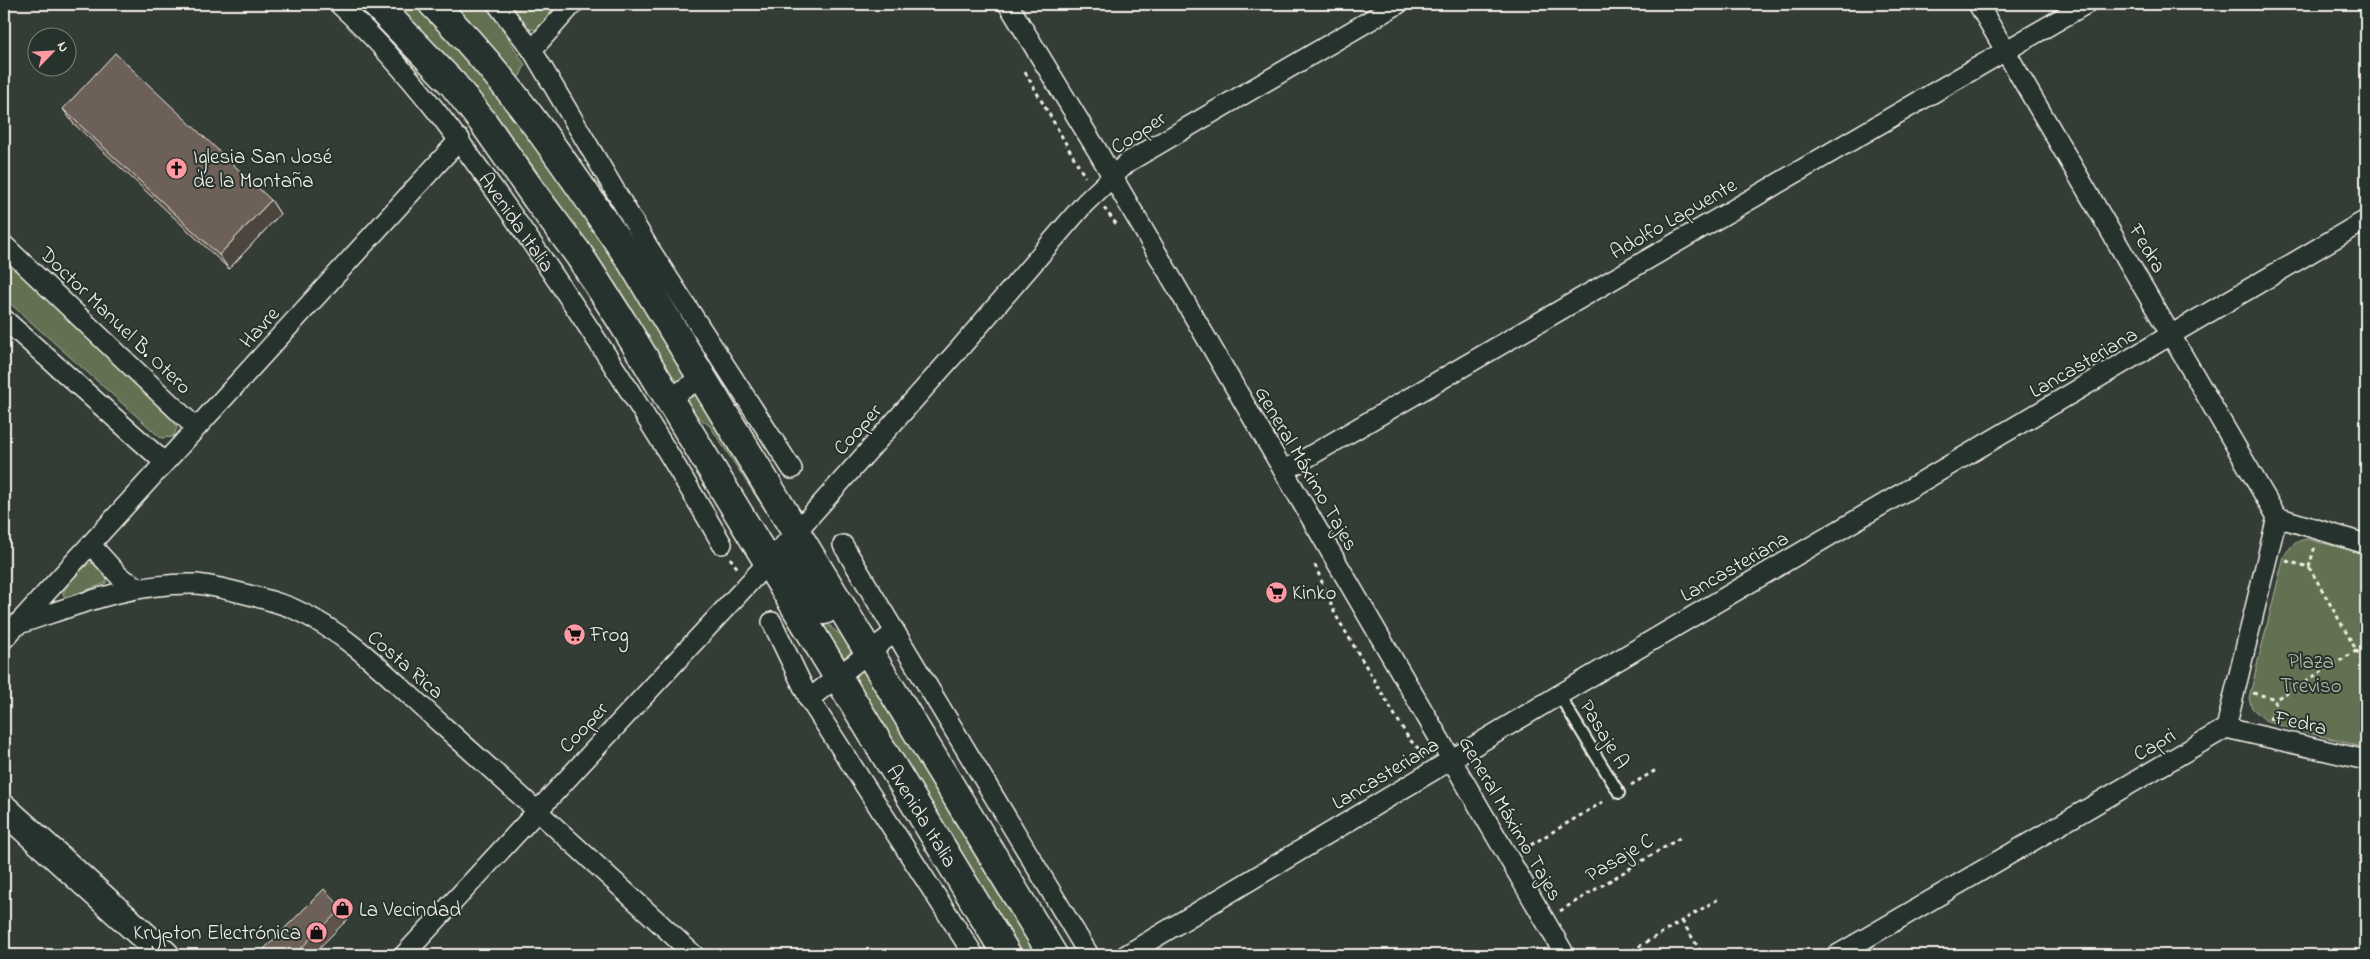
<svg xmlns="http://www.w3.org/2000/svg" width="2370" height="959" font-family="'Indie Flower',sans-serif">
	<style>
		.green { fill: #637153; stroke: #acb19e }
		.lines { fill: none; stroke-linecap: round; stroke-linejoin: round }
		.lane-casing { stroke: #f4f1e8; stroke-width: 14 }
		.street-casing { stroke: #f4f1e8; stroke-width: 22 }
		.secondary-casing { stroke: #f4f1e8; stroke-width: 31 }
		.primary-casing { stroke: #f4f1e8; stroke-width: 31 }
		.path { stroke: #f4f1e8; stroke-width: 3; stroke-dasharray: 4 4; stroke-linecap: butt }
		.lane { stroke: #26332d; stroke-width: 10 }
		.street { stroke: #26332d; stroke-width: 19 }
		.secondary { stroke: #26332d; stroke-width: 28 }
		.primary { stroke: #26332d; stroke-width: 28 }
		.wall { fill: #5d534c; stroke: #f4f1e8 }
		.shaded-wall { fill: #4c443e; stroke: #f4f1e8 }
		.building { fill: #6c6158; stroke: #f4f1e8 }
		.labels { text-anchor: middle; stroke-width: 4; stroke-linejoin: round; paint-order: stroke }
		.street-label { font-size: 21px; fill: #f4f1e8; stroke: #26332d }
		.poi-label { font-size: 21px; fill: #f4f1e8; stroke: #26332d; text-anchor: start }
		.park-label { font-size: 21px; fill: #babeac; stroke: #26332d }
	</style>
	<rect width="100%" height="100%" fill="#343c36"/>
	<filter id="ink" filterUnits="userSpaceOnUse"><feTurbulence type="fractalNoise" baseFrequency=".02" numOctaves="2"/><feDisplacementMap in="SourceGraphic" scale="10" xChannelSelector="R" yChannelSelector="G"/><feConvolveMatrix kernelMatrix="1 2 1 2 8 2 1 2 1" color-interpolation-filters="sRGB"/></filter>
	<g filter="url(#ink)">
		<!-- green -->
		<path class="green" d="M392,4H416C525,112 608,243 687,374L685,380L676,383L672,381C615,289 559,194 490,111C459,74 425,39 392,4Z
			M448,4H487L525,65L520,76L515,78Z
			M507,4H562L536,30L525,28Z
			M4,258L174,422L177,428L173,437L161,438L4,298Z
			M694,392L698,393L778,526L776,527L710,426L690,411L685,401L687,397Z
			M2307,539L2366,554V748L2267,722L2252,708L2249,698L2284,556C2290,547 2296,540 2307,539Z
			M91,563C100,566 110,572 106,583L67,597L63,595C64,585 82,567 91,563Z
			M786,569L821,616L834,630L849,641L853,649L847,656L839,657Z
			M858,670L865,672L1040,955H1018L852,678Z"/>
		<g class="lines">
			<defs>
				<path id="lane" d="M1559,695L1619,793"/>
				<g id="street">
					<path id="s1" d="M339,4C412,72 465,147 522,229C593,331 660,436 722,544"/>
					<path d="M497,4L532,50L649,248L792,469"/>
					<path d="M1008,4L1097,150L1565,955"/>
					<path d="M1978,4L2277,517"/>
					<path d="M532,50L573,4"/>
					<path d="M4,245L196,428"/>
					<path d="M4,319L164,462"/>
					<path d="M668,399L702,378"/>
					<path d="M1284,471L2086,4"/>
					<path d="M91,545L120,577L138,587"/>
					<path d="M843,545L1089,955"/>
					<path d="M772,622L809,699L974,955"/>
					<path d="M16,625C77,605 129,583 195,584C214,585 276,601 294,609C351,634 397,685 442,725C527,801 611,878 694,955"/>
					<path d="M4,639L460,139"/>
					<path d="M809,699L895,632"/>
					<path d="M2226,728L2366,760"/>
					<path d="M404,955L797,531L961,347L1085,203L1128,162L1398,4"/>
					<path d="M1126,955L1559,695L2366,220"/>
					<path d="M1837,955L2226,728L2277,517L2366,544"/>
				</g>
				<path id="secondary" d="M4,809L165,955"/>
				<g id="primary">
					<path id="s2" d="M376,4L453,84L483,122L537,199L579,255L621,320L1007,955"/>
					<path d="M433,4C510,80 569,170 630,259L1053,955"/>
					<path d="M767,562C774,560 781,558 787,561C800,567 816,598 824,610"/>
				</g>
			</defs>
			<!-- lane casing -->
			<use href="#lane" class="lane-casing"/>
			<!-- street casing -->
			<use href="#street" class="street-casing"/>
			<!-- secondary casing -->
			<use href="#secondary" class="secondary-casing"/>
			<!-- primary casing -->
			<use href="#primary" class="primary-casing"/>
			<!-- path -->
			<path class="path" d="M1025,72L1085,177
				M1104,208L1117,225
				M730,558L738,569
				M2286,561L2309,567L2366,667
				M1315,565L1335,614L1409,739L1425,755
				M2309,567L2315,546
				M2253,693L2276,699
				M2270,720L2276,699L2366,645
				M1631,785L1656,770
				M1524,849L1606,800
				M1560,911L1683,836
				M1682,921L1703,955
				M1625,955L1720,898"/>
			<!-- lane -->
			<use href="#lane" class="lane"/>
			<!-- street -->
			<use href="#street" class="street"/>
			<!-- secondary -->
			<use href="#secondary" class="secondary"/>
			<!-- primary -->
			<use href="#primary" class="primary"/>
		</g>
		<!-- wall -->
		<path class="wall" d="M63,109L271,200L280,214L229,269L73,123Z
			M342,908L349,918L312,955H258Z"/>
		<!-- shaded-wall -->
		<path class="shaded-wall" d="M271,200L280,214L229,269L219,255Z"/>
		<!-- building -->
		<path class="building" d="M115,53L271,200L219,255L63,109Z
			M324,889L342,908L294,955H258Z"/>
	</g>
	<!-- icons -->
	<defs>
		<symbol id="church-disc" viewBox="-11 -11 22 22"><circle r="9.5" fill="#ff9aa2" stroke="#26332d"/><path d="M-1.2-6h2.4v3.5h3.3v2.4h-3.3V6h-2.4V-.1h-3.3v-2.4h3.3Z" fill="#111"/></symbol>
		<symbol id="supermarket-disc" viewBox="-11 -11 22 22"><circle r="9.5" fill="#ff9aa2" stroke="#26332d"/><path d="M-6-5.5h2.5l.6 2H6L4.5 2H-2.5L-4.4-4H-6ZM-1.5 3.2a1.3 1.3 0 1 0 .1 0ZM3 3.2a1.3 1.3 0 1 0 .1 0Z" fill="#111"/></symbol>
		<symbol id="shop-disc" viewBox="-11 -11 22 22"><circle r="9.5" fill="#ff9aa2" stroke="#26332d"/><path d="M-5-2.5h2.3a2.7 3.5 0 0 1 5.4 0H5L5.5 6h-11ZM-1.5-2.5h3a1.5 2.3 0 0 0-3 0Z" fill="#111"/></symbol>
	</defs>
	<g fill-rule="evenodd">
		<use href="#church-disc" x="164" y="156" width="25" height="25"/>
		<use href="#supermarket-disc" x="1264" y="580" width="25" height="25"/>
		<use href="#supermarket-disc" x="562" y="622" width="25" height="25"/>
		<use href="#shop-disc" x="330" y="896" width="25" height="25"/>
		<use href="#shop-disc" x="304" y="920" width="25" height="25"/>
	</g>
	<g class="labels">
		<!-- street labels -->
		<g class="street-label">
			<text transform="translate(1138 132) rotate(-33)" y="7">Cooper</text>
			<text transform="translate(1673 218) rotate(-30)" y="7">Adolfo Lapuente</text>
			<text dy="7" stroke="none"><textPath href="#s1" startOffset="282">Avenida Italia</textPath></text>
			<text transform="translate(2148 248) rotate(60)" y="7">Fedra</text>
			<text transform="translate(116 320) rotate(44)" y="7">Doctor Manuel B. Otero</text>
			<text transform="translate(259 327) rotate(-48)" y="7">Havre</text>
			<text transform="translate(2083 362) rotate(-30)" y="7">Lancasteriana</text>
			<text transform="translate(857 429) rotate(-48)" y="7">Cooper</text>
			<text transform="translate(1307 468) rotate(60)" y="7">General Máximo Tajes</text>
			<text transform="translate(1734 566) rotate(-30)" y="7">Lancasteriana</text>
			<text transform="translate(406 664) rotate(41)" y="7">Costa Rica</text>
			<text transform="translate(2301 722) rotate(13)" y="7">Fedra</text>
			<text transform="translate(583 727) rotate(-47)" y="7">Cooper</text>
			<text transform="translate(1605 734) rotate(59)" y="7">Pasaje A</text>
			<text transform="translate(2154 744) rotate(-30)" y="7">Capri</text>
			<text transform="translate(1385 773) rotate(-31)" y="7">Lancasteriana</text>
			<text dy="7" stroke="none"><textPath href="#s2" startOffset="981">Avenida Italia</textPath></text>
			<text transform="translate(1511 818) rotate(60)" y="7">General Máximo Tajes</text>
			<text transform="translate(1619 857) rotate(-31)" y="7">Pasaje C</text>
		</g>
		<!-- poi labels -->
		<g class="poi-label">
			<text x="193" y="163">Iglesia San José<tspan x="193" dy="24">de la Montaña</tspan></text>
			<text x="1292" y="599">Kinko</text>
			<text x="590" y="641">Frog</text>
			<text x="359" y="916">La Vecindad</text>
			<text x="301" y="939" text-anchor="end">Krypton Electrónica</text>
		</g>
		<!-- park labels -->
		<g class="park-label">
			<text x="2311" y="668">Plaza<tspan x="2311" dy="24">Treviso</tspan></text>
		</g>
	</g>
	<!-- margin -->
	<rect width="2370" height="959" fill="none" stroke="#26332d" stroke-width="20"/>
	<rect x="10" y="10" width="2350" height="939" fill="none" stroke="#f4f1e8" stroke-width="2" filter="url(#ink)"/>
	<!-- north arrow -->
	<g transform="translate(52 52) rotate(65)"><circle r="24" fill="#26332d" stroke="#787f78"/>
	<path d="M0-4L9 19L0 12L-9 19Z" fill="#ff9aa2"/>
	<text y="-8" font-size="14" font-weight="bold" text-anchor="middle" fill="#f4f1e8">N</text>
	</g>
</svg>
